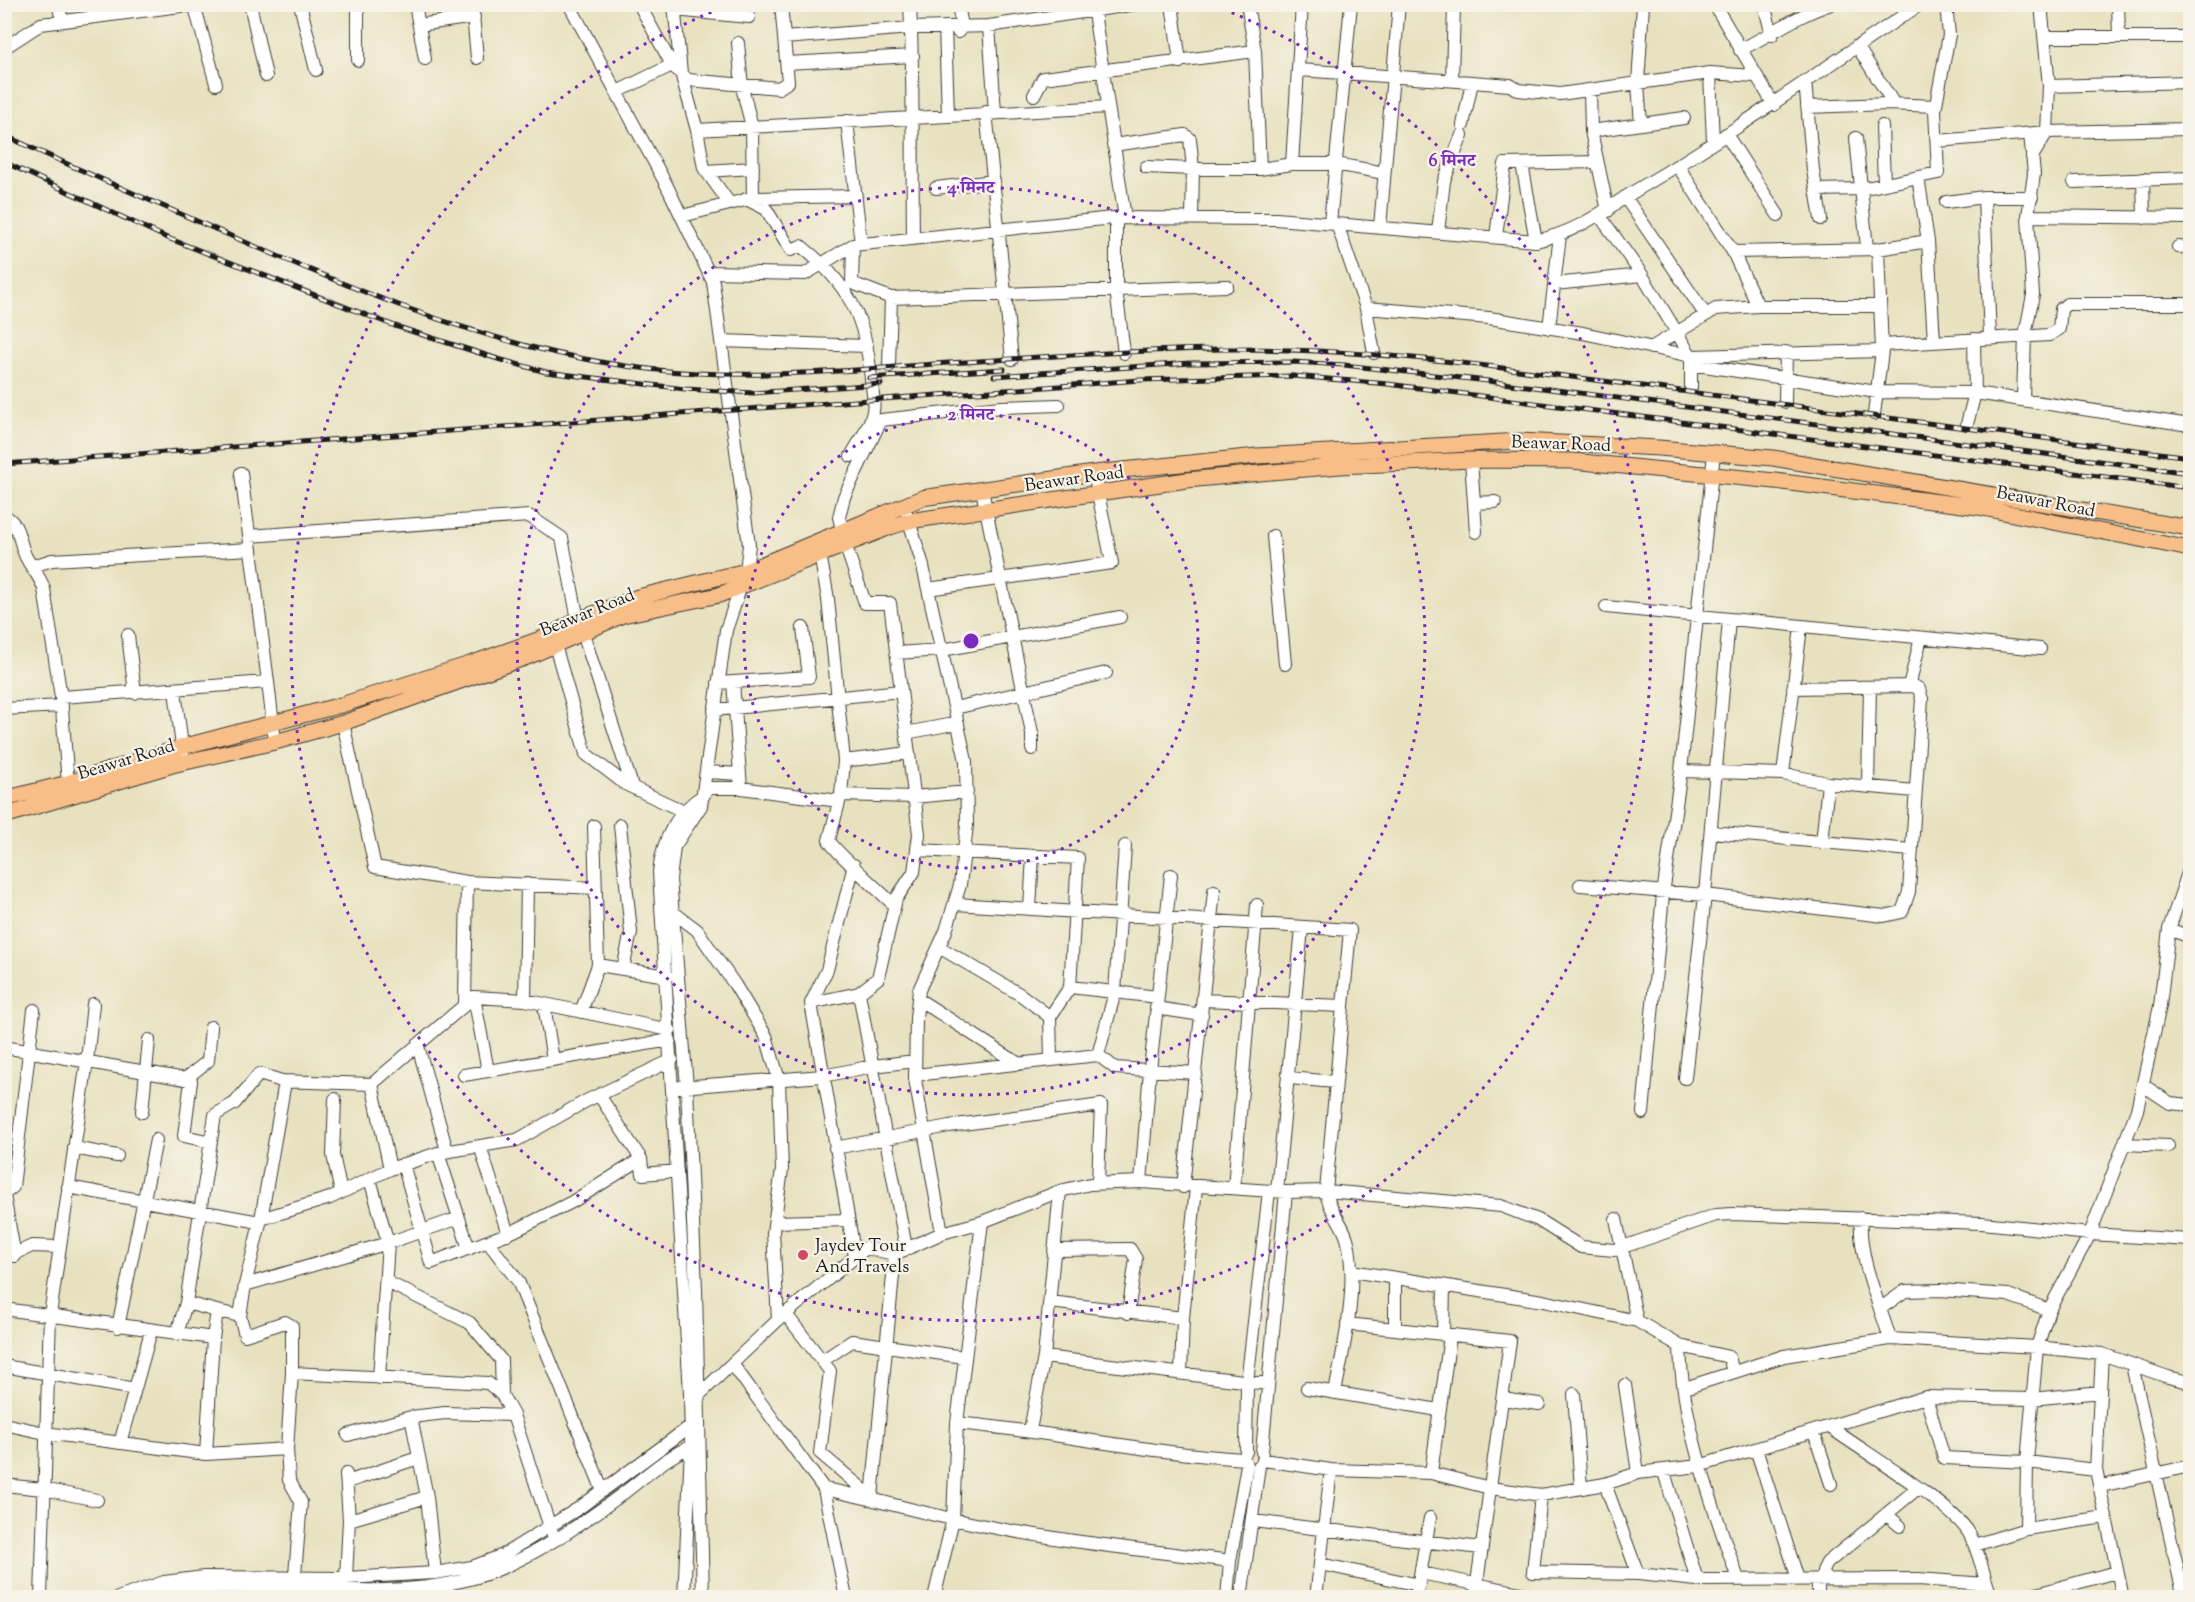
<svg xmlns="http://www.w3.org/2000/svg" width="2195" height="1602" font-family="'Sorts Mill Goudy','Noto Serif Devanagari',serif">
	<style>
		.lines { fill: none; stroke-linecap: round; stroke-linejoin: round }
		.minor-casing { stroke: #3b3a34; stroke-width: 14 }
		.major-casing { stroke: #3b3a34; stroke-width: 17 }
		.minor { stroke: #fff; stroke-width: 12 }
		.major { stroke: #f7be88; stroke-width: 15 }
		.rail-casing { stroke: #1c1c1c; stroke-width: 5 }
		.rail { stroke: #f7f3e8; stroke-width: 3; stroke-dasharray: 9; stroke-linecap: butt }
		.ring { fill: none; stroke: #7b2cbf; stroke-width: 3; stroke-dasharray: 3 6 }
		.poi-dot { fill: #d1495b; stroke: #f7f3e8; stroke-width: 2 }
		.labels { text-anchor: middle; stroke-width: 4.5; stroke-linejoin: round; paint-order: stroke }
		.street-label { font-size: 18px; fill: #1c1c1c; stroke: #f7f3e8 }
		.poi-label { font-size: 18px; fill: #1c1c1c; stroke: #f7f3e8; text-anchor: start }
		.centre { fill: #7b2cbf; stroke: #f7f3e8; stroke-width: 3 }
		.ring-label { font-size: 18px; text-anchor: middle; font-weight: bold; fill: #7b2cbf; stroke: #f7f3e8; stroke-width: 4.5; stroke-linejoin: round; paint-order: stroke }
	</style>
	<rect width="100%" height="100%" fill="#f7f3e8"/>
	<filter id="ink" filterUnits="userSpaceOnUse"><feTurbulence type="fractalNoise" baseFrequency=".0167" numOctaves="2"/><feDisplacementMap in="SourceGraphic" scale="12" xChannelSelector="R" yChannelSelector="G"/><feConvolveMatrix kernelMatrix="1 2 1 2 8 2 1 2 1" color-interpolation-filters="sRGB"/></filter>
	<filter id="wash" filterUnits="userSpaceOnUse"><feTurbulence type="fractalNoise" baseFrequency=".008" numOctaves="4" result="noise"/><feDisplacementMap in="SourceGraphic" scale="24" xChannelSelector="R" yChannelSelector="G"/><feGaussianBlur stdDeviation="1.35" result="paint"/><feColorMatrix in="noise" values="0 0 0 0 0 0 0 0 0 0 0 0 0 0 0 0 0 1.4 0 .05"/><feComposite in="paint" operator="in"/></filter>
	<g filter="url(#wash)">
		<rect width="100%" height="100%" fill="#e8e1bf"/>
	</g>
	<g filter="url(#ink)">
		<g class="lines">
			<defs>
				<path id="minor" d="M58,4L62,20
					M194,4L216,84
					M250,4L266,76
					M300,4L316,70
					M415,4L425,59
					M472,4L477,58
					M569,4L667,186L713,282L749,545L746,571L726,630L701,806L674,847L670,879L687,1087L696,1289L703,1598
					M639,4L672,65L688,80L779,88L788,82L781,4
					M674,4L681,73L697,130L704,168L730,204
					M910,4C914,83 912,161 913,239
					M1172,4L1180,62
					M1247,4L1255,51L1260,169
					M1714,4L1774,105
					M1764,4L1772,35
					M2118,4L2119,37
					M674,10L749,17
					M1094,12L1125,218
					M419,25L474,17
					M989,26L995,112
					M945,27L948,114
					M958,32L962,27L958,4
					M2046,37H2190
					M784,38L911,28L989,26L1137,4
					M738,43L742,87L752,127L753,198
					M1857,46L1894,104
					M4,48L41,24L196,4
					M1740,50C1770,35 1799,14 1831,4
					M358,60V4
					M787,63L913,56
					M1299,70L1472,82L1510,85L1518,90L1560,94L1710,73L1755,76
					M1710,73L1713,142
					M1452,80L1454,4
					M1805,81L1813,170L1821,219
					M2049,86L2190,82
					M1590,90L1591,131L1608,211
					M617,92L672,65
					M1034,95L1043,78L1255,51
					M1807,107L1888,104L1936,106
					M986,112L1012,359
					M847,121L861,244
					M1641,124L1638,84L1643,4
					M1463,125L1472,82
					M1882,126L1884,184
					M697,130L1108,107
					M1591,131L1684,118
					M1726,134L1778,215
					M1856,138L1867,248
					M1937,141L2047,132L2190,129
					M1113,145L1185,135L1190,139L1193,169L1146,167
					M2032,157L2047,132L2049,86L2041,4
					M1292,164L1302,4
					M1522,164L1536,241
					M1678,166L1733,252L1758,306H1880
					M706,171L753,168
					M1918,177L1928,241L1934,341
					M2143,179L2144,218
					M2074,182L2190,178
					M936,188L994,181
					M1817,190L1861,189L1938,173L1935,110L1949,35L1946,4
					M1625,197L1705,314
					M1984,197L1990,337
					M746,199L766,209L791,250L801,246C849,284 866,318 871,379C872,388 875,401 873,411C871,426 858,443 851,456
					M1946,202L1984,197H2032
					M682,216L753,198L856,196
					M1600,216L1642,275L1691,356V387
					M2028,216L2190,218
					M1116,218V289L1124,353
					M1192,218L1193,169H1260L1292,164H1336L1384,173
					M1330,223L1351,4
					M1337,224L1366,308L1374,353
					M1380,227L1399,4
					M1438,232L1444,181L1462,135
					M1496,237L1505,164L1597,162
					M853,245L852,283L891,298L889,366
					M2178,247L2190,248
					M1733,252L1878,249L1928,241
					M709,272L805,274L853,245L1113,218L1276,219L1536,241C1584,230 1604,209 1645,185C1740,129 1829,64 1921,4
					M1554,284L1642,275
					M891,298L1227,286
					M1366,308L1489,318L1583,333L1691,356L1882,351
					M1549,328L1560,235
					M721,341L867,346
					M1882,345L2049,335L2059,329L2061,309L2067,304H2190
					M1651,348L1716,309L1758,306
					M1691,364L1877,392L1975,393L2190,425
					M2023,399L2025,335L2033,295L2028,216L2034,174L2030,134
					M1785,402L1786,352
					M1874,414L1882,351L1878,249
					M1967,424L1975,393L1974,339
					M1471,460L1476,532
					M241,473L268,682
					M982,490L1032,733V749
					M1474,503L1495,502
					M907,515L922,562L966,761L967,825L960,885L946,931L919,990L916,1018L915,1079L942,1233
					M4,516C20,522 19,544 26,557C32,569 40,576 44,589L61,697L68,783
					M842,530L839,517L844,497L881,420L1001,407L1059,405
					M249,536L529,516L562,538L578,620
					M1273,536L1285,664
					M820,554L828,599L844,761L841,795L829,840C832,849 883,894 894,905
					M33,566L52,560L251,549
					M928,589L1112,563L1094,473
					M1606,607L2040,649
					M583,633L632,786
					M128,635L135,693
					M555,645L586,754L625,784L683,811
					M896,653L942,650L1120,617
					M733,682L741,788
					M718,683L809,677L803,628
					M1909,686L1921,638
					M175,690L183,755
					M61,697L268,682L275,742
					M955,708L1106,673
					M4,709L62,706
					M714,710L901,691
					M343,723L375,867L467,882L595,888
					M906,733L958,723
					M844,761L909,753
					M1681,771L1783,774L1828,783L1915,791
					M707,772L740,774
					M1783,774L1801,627
					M1868,786L1870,687
					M704,788H741L839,801
					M841,795L914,797L967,792
					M620,825L631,932L623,969
					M1711,832L1911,850
					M1822,843L1828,783
					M917,850L1078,858L1070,987L1050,1017L1051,1060
					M854,865L827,970L811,1003L855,1257
					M1580,885L1705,895L1884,916L1902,912L1909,892L1922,699L1919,689L1914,686L1793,688
					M956,904L1350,930L1326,1191C1328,1210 1344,1223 1348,1242C1358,1291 1344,1344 1335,1393
					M1030,909L1033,855
					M673,912L697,930L735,985L766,1036L779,1080L782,1170L773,1232L778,1320
					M2169,929L2190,937
					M939,947L1021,995L1050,1017
					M598,965L667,976
					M1070,987L1158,997
					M859,993L906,1248
					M474,997L488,1071
					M918,999L1019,1064
					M525,1000L527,884
					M1203,1000L1342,1006
					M465,1003L467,882
					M811,1003L859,993L878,978L896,899L914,872L919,834L890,603H865L845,544
					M544,1005L553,1060
					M1156,1008L1202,1015
					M581,1012L598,965L594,826
					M418,1046L447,1151
					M4,1047L185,1079L208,1061L211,1027
					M1098,1055L1115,992L1125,846
					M464,1075L670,1040
					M915,1075L1098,1055L1115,1068L1196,1073
					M1289,1078L1335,1082
					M1685,1078L1705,895L1729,620
					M185,1079L191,1081L184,1136L211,1142
					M280,1081L372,1084L474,997L525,1000L670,1030
					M372,1084L390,1169
					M2143,1085L2170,1103L2190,1105
					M680,1087L823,1076L873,1066L915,1061
					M335,1099L333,1155L341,1193
					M142,1112L149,1040
					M1643,1113L1663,894L1681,771L1714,453
					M2125,1144L2168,1146
					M480,1146L508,1234
					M74,1148L117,1156
					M835,1148L949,1126L1101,1105L1098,1183
					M438,1153L469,1249
					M641,1159L643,1174L677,1171
					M403,1164L431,1263L514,1231L572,1202L641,1159L599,1095
					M370,1179L388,1243L379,1378
					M1141,1182L1150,1070L1171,875
					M68,1187L254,1221L330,1198L390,1169L438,1153L517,1140L586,1101L672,1060
					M1183,1187L1214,891
					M1234,1188L1257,905
					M1277,1191L1302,928
					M4,1194L13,1187L34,1010
					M4,1196L15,1256
					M1861,1218C1858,1258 1879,1302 1890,1339
					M1616,1219L1637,1321L1680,1346C1682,1426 1712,1503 1738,1579
					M775,1222L848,1220
					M488,1242L518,1281L603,1491
					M1056,1250L1130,1249L1136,1259L1128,1313
					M4,1259L32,1246L58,1247
					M1351,1271L1543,1301L1637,1321
					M1395,1278V1329
					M387,1282L470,1323L501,1360L502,1395
					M245,1285L388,1243L459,1218
					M1050,1302L1183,1318
					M1881,1308L1905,1291L1940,1290L2008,1295L2049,1310
					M4,1309L213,1338
					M217,1311L240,1316
					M785,1313L830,1371L820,1453L871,1496
					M1347,1324L1510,1341L1475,1598
					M118,1327L156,1140
					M177,1334L186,1303
					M1443,1335L1444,1286
					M1680,1346L1729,1357L1733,1372
					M2102,1354L2096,1470L2123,1598
					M1044,1357L1268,1384
					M822,1361L852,1341L964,1357
					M733,1365L824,1489L846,1598
					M2132,1365L2184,1598
					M4,1366L135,1389
					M292,1373L488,1383L502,1395L513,1415L552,1533
					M1181,1373L1183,1318L1196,1187
					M1625,1385L1638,1473
					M1307,1388L1439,1410
					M1685,1388L1784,1356L1890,1339L2037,1347L2102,1354L2168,1377L2189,1382L2190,1386
					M1574,1394L1581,1488
					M699,1395L778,1320L866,1248L895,1254L942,1233L982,1222L1060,1191L1090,1184L1141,1182L1286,1192L1326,1191L1501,1206L1538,1220L1581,1247L1614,1250L1716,1215L1733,1214L1982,1223L2090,1234L2190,1240
					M1926,1397L1944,1458L2027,1462L2096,1470
					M1502,1399L1539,1404
					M411,1417L427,1497L435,1573
					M957,1423C1053,1432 1148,1453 1244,1459
					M4,1424L45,1433L206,1454L287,1449
					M1831,1428C1861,1450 1953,1505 1969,1533C1980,1552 1983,1577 1992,1598
					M1030,1430L1044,1357L1060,1191
					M1814,1432L1831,1484
					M348,1435L411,1417L445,1413L513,1415
					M120,1443L151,1331
					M1756,1449L1798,1579
					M1246,1452L1247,1383L1269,1191
					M1262,1452L1286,1192
					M206,1454L213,1338L217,1311L186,1303L215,1115L235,1103L259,1074L285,1082L261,1219L245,1285L240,1316L245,1335L285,1322L292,1326V1373L287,1449L289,1480L301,1502L294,1587
					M1263,1460L1331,1470L1431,1473L1490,1488L1541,1495L1605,1484L1638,1473L1699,1466L1926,1397L2032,1399L2100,1392
					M1664,1472L1697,1580
					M1431,1473L1450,1336
					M347,1482L418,1458
					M1605,1484L1638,1574
					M4,1485L43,1489L97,1500
					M2101,1486L2190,1466
					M824,1489C868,1497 910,1510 953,1519C1044,1540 1138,1549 1230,1561
					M1541,1495L1533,1572L1638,1574L1697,1580L1918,1579L1986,1584
					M872,1497L895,1254
					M1886,1514L1900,1526
					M349,1520L427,1497
					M1253,1521L1481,1548
					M2026,1529L2027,1462L2037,1347L2049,1310L2090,1234L2137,1110L2160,1006L2169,929L2190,867
					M1975,1545L2026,1529L2105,1517
					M1320,1564L1419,1585
					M1421,1573L1545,1598
					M346,1578L349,1520L346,1474
					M1825,1579L1823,1571L1827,1563L1918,1488
					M1818,1580V1598
					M41,1598L50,1315L87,1061L93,1004
					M118,1598L164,1582L204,1577L346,1578L435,1573L472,1567L503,1555L579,1508L696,1422
					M144,1598C179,1586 216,1586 252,1587C322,1588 396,1597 466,1580C517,1568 578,1527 621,1495C644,1478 668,1454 696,1445
					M448,1598V1584
					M684,1598L691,1447L690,1393L659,872C662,841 676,812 704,795
					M934,1598L953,1519L957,1423L982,1222
					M1227,1598L1230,1561L1247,1465
					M1241,1598L1259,1466
					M1316,1598L1331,1470
					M1416,1598L1430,1518
					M2022,1598L2116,1572"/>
				<path id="major" d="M4,799L68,783L182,747L341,705L470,664L546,637L578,620L638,597L746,571L922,498L1094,473L1257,456L1520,441L1659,448L1773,458L2190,528
					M4,816L172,765L275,742L343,723L530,656L623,615L719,595L890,527L909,521L1187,480L1260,473L1340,466L1471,460L1572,461L1775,481L1978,507L2190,549"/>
			</defs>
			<!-- minor casing -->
			<use href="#minor" class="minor-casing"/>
			<!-- major casing -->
			<use href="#major" class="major-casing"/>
			<!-- minor -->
			<use href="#minor" class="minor"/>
			<!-- major -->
			<use href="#major" class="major"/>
			<defs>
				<path id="rail" d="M4,135C74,168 145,198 215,229C369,296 527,365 698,373C771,377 847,371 920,365C997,360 1073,354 1150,351C1263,345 1374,352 1487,366L2190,457
					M4,162L165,237L395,326L498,359L546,372L685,389L753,393L881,384
					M994,376L1191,363L1293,362L1344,365L1488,381L2190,473
					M869,378L1004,369
					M4,464L1140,380L1293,376L1388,384L2190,488"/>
			</defs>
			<!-- rail casing -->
			<use href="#rail" class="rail-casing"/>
			<!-- rail -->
			<use href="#rail" class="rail"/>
		</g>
	</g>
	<!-- distance rings -->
	<g class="ring">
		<circle cx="971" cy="641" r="227"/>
		<circle cx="971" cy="641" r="454"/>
		<path d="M1215 6A680 680 0 1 1 727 6"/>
	</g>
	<!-- markers -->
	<circle class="poi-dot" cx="803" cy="1255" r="6"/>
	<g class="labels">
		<!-- street labels -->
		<g class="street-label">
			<text transform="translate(1561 443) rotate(2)" y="6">Beawar Road</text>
			<text transform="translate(1074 478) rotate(-8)" y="6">Beawar Road</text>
			<text transform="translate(2046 501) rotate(11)" y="6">Beawar Road</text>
			<text transform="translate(587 612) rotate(-22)" y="6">Beawar Road</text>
			<text transform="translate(126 759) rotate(-17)" y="6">Beawar Road</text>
		</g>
		<!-- poi labels -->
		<g class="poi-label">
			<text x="815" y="1251">Jaydev Tour<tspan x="815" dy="21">And Travels</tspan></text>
		</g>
	</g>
	<circle cx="971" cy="641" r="9" class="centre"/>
	<g class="ring-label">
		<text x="1452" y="166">6 मिनट</text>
		<text x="971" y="193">4 मिनट</text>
		<text x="971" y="420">2 मिनट</text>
	</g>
	<!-- margin -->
	<rect width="2195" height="1602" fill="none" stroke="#f7f3e8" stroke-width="24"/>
</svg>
